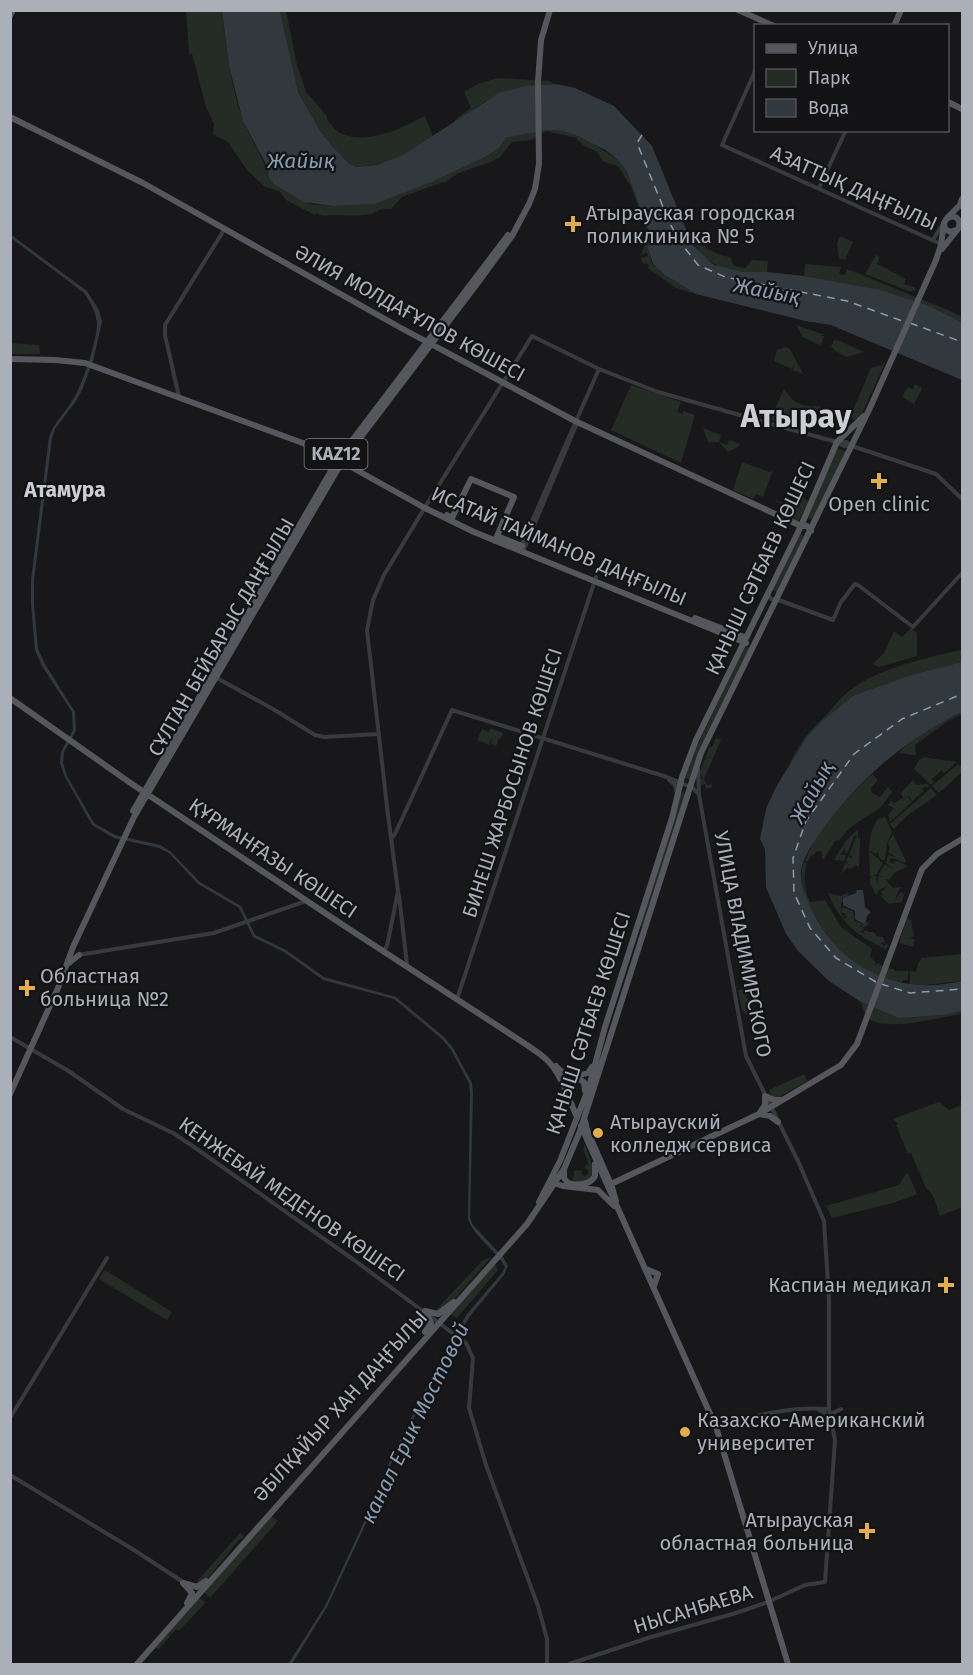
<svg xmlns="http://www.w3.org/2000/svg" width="973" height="1675" font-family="'Fira Sans',sans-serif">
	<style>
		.green { fill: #242c25 }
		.water { fill: #31393f }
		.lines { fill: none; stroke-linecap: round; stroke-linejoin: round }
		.ferry { stroke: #869cb0; stroke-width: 1.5; stroke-dasharray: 8 6; stroke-linecap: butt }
		.minor { stroke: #393a3e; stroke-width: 4 }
		.major { stroke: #56575d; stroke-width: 6 }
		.poi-dot { fill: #e1ae49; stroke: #131315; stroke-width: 2 }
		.labels { text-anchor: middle; stroke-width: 4.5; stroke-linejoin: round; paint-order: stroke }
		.shield { fill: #131315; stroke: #7d8087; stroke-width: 1.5 }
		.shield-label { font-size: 18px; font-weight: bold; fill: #abafb8 }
		.street-label { font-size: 20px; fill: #abafb8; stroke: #131315 }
		.poi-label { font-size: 20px; fill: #abafb8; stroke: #131315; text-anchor: start }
		.water-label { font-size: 21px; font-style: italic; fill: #869cb0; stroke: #131315 }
		.neighbourhood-label { font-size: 21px; font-weight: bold; fill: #ccced5; stroke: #131315 }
		.town-label { font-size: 32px; font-weight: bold; fill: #ccced5; stroke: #131315 }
	</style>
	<rect width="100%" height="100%" fill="#18181a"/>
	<!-- green -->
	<path class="green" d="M186,11H222C226,47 230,85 243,119C250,140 264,157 269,178L310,204L333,206L375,204L432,182L487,156L499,148L506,138L547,130L563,131L589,141L618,160L626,170L648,231V249L652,264L671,279L696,294L676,288L648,268L649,266L647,263L644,264L640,258L648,256L647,253L641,255L648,234L631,187L618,166L604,162L596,151L586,147L577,140V138L546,131L531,140L512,142L500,157L488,163L459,173L444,183L443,182L402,197L391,209C380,209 382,209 373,213C364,217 344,215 334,215C327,215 324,217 316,213L315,215L286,200L279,191L265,187L247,170L228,142L213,134L214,124L206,107L192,54L189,55Z
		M280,11H286L297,65L306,92L327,116V120C331,124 335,130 340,133C368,146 401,128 425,116L433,137L403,155L380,164L356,167L349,165L331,145L319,129L298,92Z
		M498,78L548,81L556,84C507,87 494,93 455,123V120L471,108L464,92L478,84Z
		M683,226C695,241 710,254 730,257L734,266L745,268L752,260L768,261L767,272C724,277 703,263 683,226Z
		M840,236L853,242L845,260L839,258L837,244Z
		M876,255L880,257L877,264L906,279L904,284L916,288L915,291L912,290L911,292L865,274Z
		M805,264L841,267L839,274L845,275L847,269L948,310L962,317V322L927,305L895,295L804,276Z
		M796,325L825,335L819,336H824L821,345L818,344L821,343L817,344L803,337Z
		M835,339L864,352L847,357L839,353V350L838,353L831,347L834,340L837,342Z
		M11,343L39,345L40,354H11Z
		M786,347L790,349L803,374L793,370L795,363L792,369L774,361L777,350Z
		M884,362L885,363L862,413L856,420L850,417L871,368L882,365Z
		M915,384L922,388L914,404L902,397L908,387L913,389Z
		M631,385L681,402L677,412L683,414V411L695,415L681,463L611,430Z
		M784,389C792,403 804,408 821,406L811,429L808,430L770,420Z
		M703,428L721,435L719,442L727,445L729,440L740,444L738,447L728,452L719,442H708Z
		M837,448L847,452L813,519H810L808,515Z
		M742,462L770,472L773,470L763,497L756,494L753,499L733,490Z
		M789,494L802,499L803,497L808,502L798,522L782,514L784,505L773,500L785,503Z
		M799,533L804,536L777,592L772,589Z
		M911,628L917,633V656L879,667L873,664L884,653L894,631L902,637Z
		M745,646L750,648L691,780L684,777L693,754Z
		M962,650V662L911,675L883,685L806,738L789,765C796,748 808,732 820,721C829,713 838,700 849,691C876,669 928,657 962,650Z
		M962,712V714L948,721L915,745L916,755L899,753C914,735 941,722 962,712Z
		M491,728L503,733L500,739L497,738L499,739L496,746L491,744L493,736L489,745L477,740L482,729L489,732Z
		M716,738L721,740L704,779L707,785L712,784L711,788H706L705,784L701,785L699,779L703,778L699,772L705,759H707L705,758L710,746L712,747Z
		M924,757C936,760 946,760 957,762L944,773L942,770L932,779L934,782L931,785L914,769L919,760Z
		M958,764L962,768V772L939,793L932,786Z
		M872,774L878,780L871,788L872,793L880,797L888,787L892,792L881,807L852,826L839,840L835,841L824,859L822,858V852L818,851L810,857L808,862L805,861C820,826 845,800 872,774Z
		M913,780L916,785L927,784L929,786L927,788L925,787L922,789L924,791L912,801L909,796L900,801L908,797L912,802L890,822L888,815L894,808L888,805L891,801L894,803L903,798L901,793Z
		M931,788L937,795L908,815L894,829L890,824Z
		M680,792L685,793L642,927L639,925Z
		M885,817L892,832L887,843L885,860H882L879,857L878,852L875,854L869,850C870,839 871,828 878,819Z
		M858,829V838H860L859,867L856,865L851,869L847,868L841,874L845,863L851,866L846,862L848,856L851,858L853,857L849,855L857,835L854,836L847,854L844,849L840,855H846L844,861L834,860L845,842Z
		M893,834L906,861L905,863L893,858L890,859V862L892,863L897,861L908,866L894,873L889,880L885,879L893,888L902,887L899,890L894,902L901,892L904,894L902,902L889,904L879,894L883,896L881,892L888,886L879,890L876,895L870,883V878L873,877L870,876L869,851L883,863L876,875H873L876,876L877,885L878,876L885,877L878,875L885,864L894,870L886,863L888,855L896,857L888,852L890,848L888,843Z
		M804,862L807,863C803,876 804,890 810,902L825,900L841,927L872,949L870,957L876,962L874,966L878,963L886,968L894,969L895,971H909L907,980H903L902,982C859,977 828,944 810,906C803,892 798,877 804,862Z
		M828,893L840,896L847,893L849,896L842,898L843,902H841C842,909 840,913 844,919L847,916H843L846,914L842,913V907L853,911L854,920L863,925L866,924V921L869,924L865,927L861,925L859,928L862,926L864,928L860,932L862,933L866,930L868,932H874L876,936L883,937L885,943L880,942L885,947L886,943L888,945L886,949C858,937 840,922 828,893Z
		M907,919L911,920L914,936L910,938L915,940L913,947L899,943Z
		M962,954V981L924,985L910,984V971L916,972L918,964L922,958Z
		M753,988L755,995L749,994L746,997L749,1000L751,1010L745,1012L758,1010L759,1013L755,1015H746L742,1010L738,990Z
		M861,1002L899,1018L945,1015L962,1011V1014C940,1017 888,1032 869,1019C864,1015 863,1008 861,1002Z
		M804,1074L807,1081L777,1098H772L769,1090Z
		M939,1102L949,1110L961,1105L960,1103L962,1102V1207L940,1216C936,1206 935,1194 926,1188L911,1153L908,1154L896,1125L898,1124L893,1119Z
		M585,1144L595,1173L588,1182H572L574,1174L573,1171L582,1170L581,1173L584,1176L588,1174V1170L584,1168L587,1164L589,1165L583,1149Z
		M908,1173L917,1194L893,1203L832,1218L826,1206L899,1185L905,1175Z
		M492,1256L457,1296L438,1313L436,1310L482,1261Z
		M494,1263L498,1270L457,1318L450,1314Z
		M105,1270L172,1312L167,1320L99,1279Z
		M271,1516L278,1521L210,1598L204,1592Z
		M240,1533L244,1537L239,1540L208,1578L198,1586L197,1581Z
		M199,1598L206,1602L179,1631L176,1629L159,1649L155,1648Z"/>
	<!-- water -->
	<path class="water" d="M222,11H280L298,92L319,129L331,145L349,164L356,167L377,165L403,155L499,93L525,86L556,84L575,88L614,106L652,146L692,244L714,265L742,272H767L804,276L880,290L927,305L962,322V380L831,325L805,321L696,294L665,275L653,264L648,249L649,232L626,170L618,160L607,151L580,137L563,131L547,130L506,138L499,148L487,156L432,182L375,204L333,206L304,202L274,184L269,178L267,166L243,121L229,66Z
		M10,234L87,291L99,310L102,322L93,361L82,390L76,401L55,429L52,438L34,580V604L38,649L45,664L75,712L76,731L64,752L63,763L67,776L94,823L115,835L160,845L170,851L200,882L241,906L255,935L286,950L324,977L396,997L444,1037L453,1048L472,1083L473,1093L470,1218L473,1225L503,1257L508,1266L504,1275L470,1316L431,1383L392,1462L380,1493L327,1607L292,1664H288L325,1606L378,1492L390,1461L429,1382L467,1314L502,1273L505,1267C495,1249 475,1238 468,1219L470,1093L469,1083L451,1050L442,1039L394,999L323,980L284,952L253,937L239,908L198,884L169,853L159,848L114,838L92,825L65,777L60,763L61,752L73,730L72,712L42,666L35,650L31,604V580L49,437C54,422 66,412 74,398C82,385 98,338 97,323C96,312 90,302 84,293L11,238Z
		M962,662V712C906,738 854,783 819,835C812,845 802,859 801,871C800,886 806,897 812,910C840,970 900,996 962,981V1011L945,1015L899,1018L861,1002L829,981L798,951L786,934L766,887L765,849L760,839L766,809L776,787L806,738L821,722L853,696L911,675Z
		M857,890H863L865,907L871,912L867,916L865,925L855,919V911L843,905V898L856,893Z"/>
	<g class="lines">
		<!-- ferry -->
		<path class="ferry" d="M642,135L637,143L670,224L684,247L698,265L725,277L847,301L905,322
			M910,323L962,342
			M876,982L836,958L810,928L794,893L793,858L806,821L854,754L902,719L962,694
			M881,984L910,993L962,989"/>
		<!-- minor -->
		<path class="minor" d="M756,69L722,145L941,244
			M819,188L846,130
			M933,240L942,225
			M179,397L165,335V325L224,230
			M852,446L936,474L962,499
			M521,546L599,369
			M524,549L578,421
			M767,594L771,599H776L833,620L841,602L855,584L858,585L913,627L962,573
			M215,677L273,709L315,735L324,737L379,734
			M669,780L675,785L677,794
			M391,839L395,834L452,710L667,777L693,788L699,795
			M399,895L407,965
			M383,951L387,946L398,891L387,807L367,630L373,600L384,575L427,504L532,336L599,369L658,392L789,429L837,442H846L852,446H844L837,442
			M78,955L214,933L306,901
			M457,999L596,577
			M10,1037L67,1070L123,1109L173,1133L194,1147L354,1260L466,1343L473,1358L469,1408L486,1465L538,1606L547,1639V1664
			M819,1410L825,1413L831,1427
			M832,1417L833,1413L841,1409
			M10,1418L107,1258
			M715,1427C753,1416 789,1406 829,1409
			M10,1475L134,1550L183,1582
			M569,1664L651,1637L736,1613L768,1602L805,1585L825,1582L835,1440L829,1409V1299L824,1221L798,1161L746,1056L699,795L698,769"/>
		<!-- major -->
		<path class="major" d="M738,10L774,26
			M10,16L13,10
			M894,26L901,10
			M948,102L962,109
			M10,117L143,183L401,328L575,421L801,526H807L811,531
			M947,218L960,205L962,199
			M942,249L958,229C964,217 949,211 944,223L945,229L950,232L957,230
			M10,359L55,360L85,363L319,449L423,507L474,532L746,643
			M447,515L452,518L471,479L514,497L495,541
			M497,536L522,546
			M695,618L744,637
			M10,698L129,782L343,925L527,1045C534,1050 541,1054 547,1060C562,1075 568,1098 577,1117
			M133,811L338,459L508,235
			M69,963L79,955
			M556,1066C564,1076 576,1077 588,1073L592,1067
			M567,1092L569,1083L577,1078L584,1082L585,1091
			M10,1094L58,988L73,947L134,817L342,462L480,280L512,236L529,204L535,189L539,164L538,82L541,40L550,10
			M585,1121L587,1130L612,1187L616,1201
			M778,1122L770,1116L759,1114L765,1105V1096L774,1100H782
			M581,1126L716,1427L788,1664
			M564,1171V1178L568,1183C578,1186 590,1185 595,1176V1164
			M554,1183L563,1186L598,1190L614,1206
			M611,1184L759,1114L841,1065L857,1044L922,869L937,854L962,839
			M539,1202L560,1161L589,1087L605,1027L672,818L682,777L696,740L801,526L837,442L864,416
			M646,1269L658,1274L654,1286
			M425,1311L431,1323L425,1332
			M425,1311L438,1314L454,1302
			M713,1418L720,1422L729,1423
			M183,1583L197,1587L206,1581
			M183,1583L192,1593L187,1603
			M137,1664L527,1224L564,1169L580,1131L701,753L869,410L936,260L941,245L944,223"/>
	</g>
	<!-- markers -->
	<g class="poi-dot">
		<path d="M570 215h6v6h6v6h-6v6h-6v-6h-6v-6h6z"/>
		<path d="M876 472h6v6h6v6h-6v6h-6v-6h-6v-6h6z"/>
		<path d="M24 979h6v6h6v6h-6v6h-6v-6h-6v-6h6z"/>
		<circle cx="598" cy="1133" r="6"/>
		<path d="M943 1276h6v6h6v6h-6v6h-6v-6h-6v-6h6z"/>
		<circle cx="685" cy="1432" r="6"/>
		<path d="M864 1522h6v6h6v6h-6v6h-6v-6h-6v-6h6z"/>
	</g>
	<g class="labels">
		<!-- shield labels -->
		<rect class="shield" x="304.5" y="439" width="63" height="30" rx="4.5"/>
		<g class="shield-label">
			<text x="336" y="460">KAZ12</text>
		</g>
		<!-- street labels -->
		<g class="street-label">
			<text transform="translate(854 188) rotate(24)" y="7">АЗАТТЫҚ ДАҢҒЫЛЫ</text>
			<text transform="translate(410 313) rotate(29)" y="7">ӘЛИЯ МОЛДАҒҰЛОВ КӨШЕСІ</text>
			<text transform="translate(559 546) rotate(23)" y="7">ИСАТАЙ ТАЙМАНОВ ДАҢҒЫЛЫ</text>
			<text transform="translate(760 568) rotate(-65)" y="7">ҚАНЫШ СӘТБАЕВ КӨШЕСІ</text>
			<text transform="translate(221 637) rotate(-60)" y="7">СҰЛТАН БЕЙБАРЫС ДАҢҒЫЛЫ</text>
			<text transform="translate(512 783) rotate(-72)" y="7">БИНЕШ ЖАРБОСЫНОВ КӨШЕСІ</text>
			<text transform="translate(273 858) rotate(34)" y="7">ҚҰРМАНҒАЗЫ КӨШЕСІ</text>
			<text transform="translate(743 944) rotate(79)" y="7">УЛИЦА ВЛАДИМИРСКОГО</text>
			<text transform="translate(588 1023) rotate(-72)" y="7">ҚАНЫШ СӘТБАЕВ КӨШЕСІ</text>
			<text transform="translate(292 1199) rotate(35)" y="7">КЕНЖЕБАЙ МЕДЕНОВ КӨШЕСІ</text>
			<text transform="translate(340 1406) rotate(-48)" y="7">ӘБІЛҚАЙЫР ХАН ДАҢҒЫЛЫ</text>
			<text transform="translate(693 1609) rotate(-17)" y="7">НЫСАНБАЕВА</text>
		</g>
		<!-- poi labels -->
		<g class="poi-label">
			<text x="586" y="220">Атырауская городская<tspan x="586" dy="23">поликлиника № 5</tspan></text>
			<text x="879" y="511" text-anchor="middle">Open clinic</text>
			<text x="40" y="983">Областная<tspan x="40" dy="23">больница №2</tspan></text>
			<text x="610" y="1129">Атырауский<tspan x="610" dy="23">колледж сервиса</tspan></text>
			<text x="932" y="1292" text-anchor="end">Каспиан медикал</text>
			<text x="697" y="1427">Казахско-Американский<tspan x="697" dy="23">университет</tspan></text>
			<text x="854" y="1527" text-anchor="end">Атырауская<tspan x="854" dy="23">областная больница</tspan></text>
		</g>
		<!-- water labels -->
		<g class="water-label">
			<text x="301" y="168">Жайық</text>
			<text transform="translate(767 291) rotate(11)" y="7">Жайық</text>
			<text transform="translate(812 792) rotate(-61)" y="7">Жайық</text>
			<text transform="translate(415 1423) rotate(-64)" y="7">канал Ерик Мостовой</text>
		</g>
		<!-- neighbourhood labels -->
		<g class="neighbourhood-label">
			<text x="65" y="497">Атамура</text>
		</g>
		<!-- town labels -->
		<g class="town-label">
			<text x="796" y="427">Атырау</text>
		</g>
	</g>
	<!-- border -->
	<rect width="973" height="1675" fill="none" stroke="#abafb8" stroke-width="24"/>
	<!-- legend -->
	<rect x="754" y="24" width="195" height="108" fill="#131315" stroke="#505156" stroke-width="1.5"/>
	<rect x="766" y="44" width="30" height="9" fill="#56575d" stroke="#505156" stroke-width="1.5"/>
	<text x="808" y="54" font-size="18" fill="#abafb8">Улица</text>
	<rect x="766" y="69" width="30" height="18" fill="#242c25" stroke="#505156" stroke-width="1.5"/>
	<text x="808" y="84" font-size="18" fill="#abafb8">Парк</text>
	<rect x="766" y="99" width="30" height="18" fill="#31393f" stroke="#505156" stroke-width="1.5"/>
	<text x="808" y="114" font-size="18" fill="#abafb8">Вода</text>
</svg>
